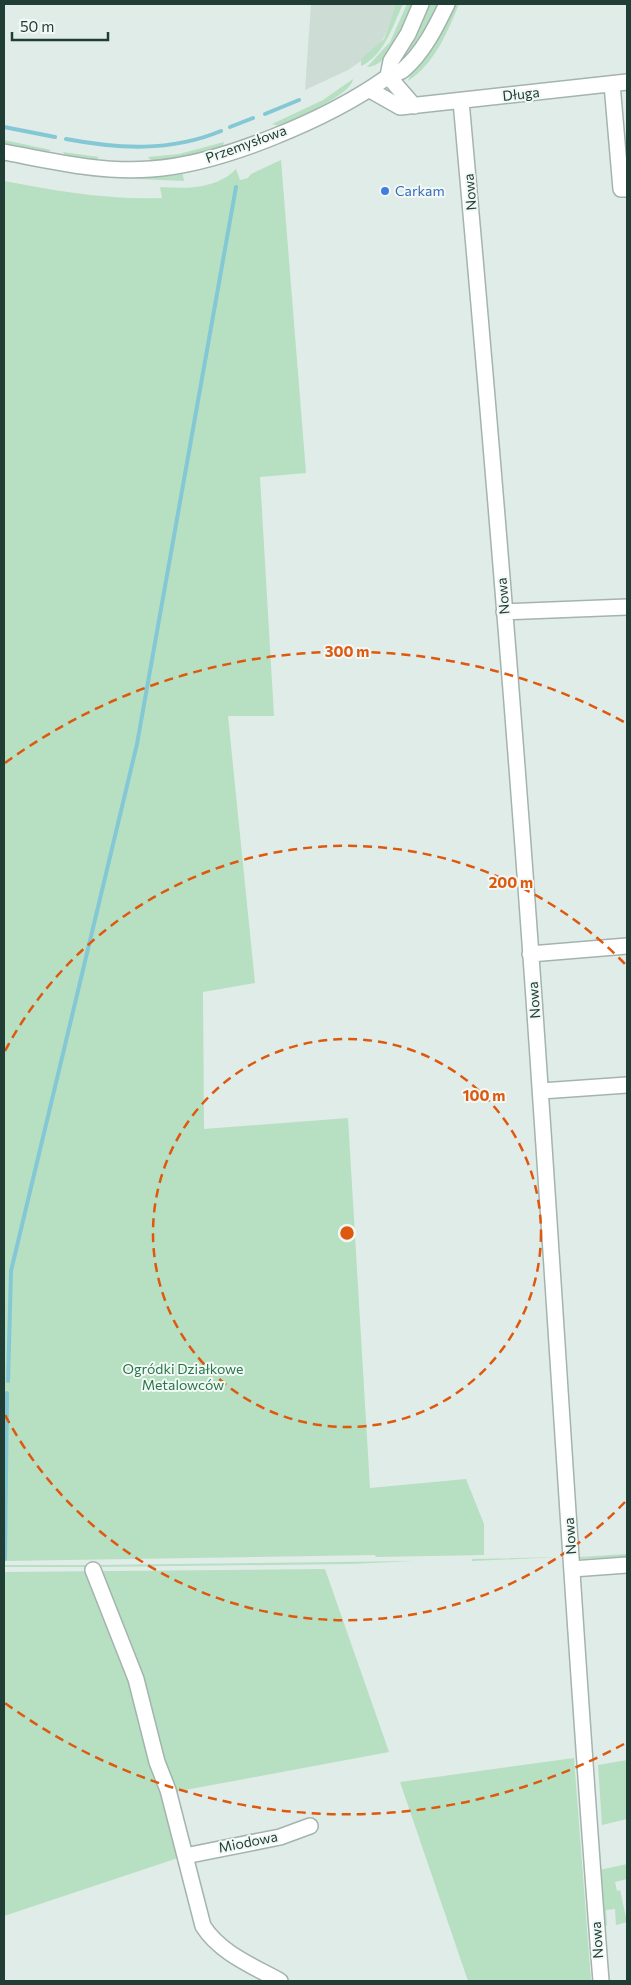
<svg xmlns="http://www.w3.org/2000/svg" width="631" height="1985" font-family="Commissioner,sans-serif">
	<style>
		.built { fill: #cedcd6 }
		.green { fill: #b7dfc2 }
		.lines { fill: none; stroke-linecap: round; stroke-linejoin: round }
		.stream { stroke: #84c8d5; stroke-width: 4 }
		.minor-casing { stroke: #a3b4ae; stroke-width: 18 }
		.minor { stroke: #fff; stroke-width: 15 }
		.ring { fill: none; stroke: #de580e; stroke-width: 2.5; stroke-dasharray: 9 6 }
		.shop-dot { fill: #3f7fe0; stroke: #f1f8f5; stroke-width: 2 }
		.labels { text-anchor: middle; stroke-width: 4; stroke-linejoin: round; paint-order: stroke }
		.street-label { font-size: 14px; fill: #203d36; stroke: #f1f8f5 }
		.shop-label { font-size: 14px; fill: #366cbe; stroke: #f1f8f5; text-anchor: start }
		.park-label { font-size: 14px; fill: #287647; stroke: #f1f8f5 }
		.centre { fill: #de580e; stroke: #f1f8f5; stroke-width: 2.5 }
		.ring-label { font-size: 15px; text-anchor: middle; font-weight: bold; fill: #de580e; stroke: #f1f8f5; stroke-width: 4; stroke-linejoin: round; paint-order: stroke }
	</style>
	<rect width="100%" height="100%" fill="#e0ece7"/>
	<!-- built -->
	<path class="built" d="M311,4H397L384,37L374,52L348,70L305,90Z"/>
	<!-- green -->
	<path class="green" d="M396,4H403C393,25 384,56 361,66V59L384,39Z
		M407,4H414C406,21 390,67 367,67L390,42Z
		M429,4H439C428,26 417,52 396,66Z
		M454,4H459C447,33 435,63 408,81L412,69L432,49Z
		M353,79C352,95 293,120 279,126L272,124L323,100Z
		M4,140L51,150L45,153L4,145Z
		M224,142L223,147L186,157L155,161H151L148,157L179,154Z
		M63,152L99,157L95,161L66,157Z
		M4,159L182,171L184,181L94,177L4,161Z
		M281,160L306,473L260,477L274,716H228L255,983L203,992L204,1129L348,1118L370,1488L466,1479L484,1524V1555L376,1557L375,1555L4,1561V181C57,191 107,200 162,198L160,187C186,189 217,189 236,169L240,180L248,178L251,174Z
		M627,1554V1557L580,1559V1557Z
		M561,1557L472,1561V1559Z
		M414,1561L351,1564L96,1567V1565Z
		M4,1565H87V1567H4Z
		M325,1569L389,1752L164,1794L181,1857L4,1916V1572Z
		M574,1758L591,1981H468L400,1782Z
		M627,1760V1819L602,1825L598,1765Z
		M627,1864V1879L615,1882L617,1891L620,1890L627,1922L616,1925L615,1909L606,1910L607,1926L605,1925L600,1870Z"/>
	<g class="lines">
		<!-- stream -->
		<path class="stream" d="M265,114L299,100
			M4,127L55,137
			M230,127L253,118
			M66,139C119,149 170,152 221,131
			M8,1381L11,1271L137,744L236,187
			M5,1559L7,1393"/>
		<defs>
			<path id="minor" d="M388,76L391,61L408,34L421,4
				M388,76L414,106
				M612,84L621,189H627
				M370,90L400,107L627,82
				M461,101C491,434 519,768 541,1102C561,1395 578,1688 601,1981
				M4,152C52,161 101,173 151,169C222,164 328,119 386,78C391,74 398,74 403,70C423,53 436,27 447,4
				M504,612L627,607
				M530,954L627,946
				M541,1091L627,1085
				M572,1569L627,1565
				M93,1570L136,1679L157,1762L168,1790L203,1926C220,1953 253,1966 280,1981
				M185,1856L280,1837L310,1826"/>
		</defs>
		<!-- minor casing -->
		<use href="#minor" class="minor-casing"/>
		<!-- minor -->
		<use href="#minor" class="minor"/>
	</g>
	<!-- distance rings -->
	<g class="ring">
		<circle cx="347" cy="1233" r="194"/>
		<path d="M625 1502A387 387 0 0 1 5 1415M5 1051A387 387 0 0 1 625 964"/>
		<path d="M624 1744A581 581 0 0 1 5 1703M5 763A581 581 0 0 1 624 722"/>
	</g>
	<!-- markers -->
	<circle class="shop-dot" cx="385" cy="191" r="5"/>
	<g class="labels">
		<!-- street labels -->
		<g class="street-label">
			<text transform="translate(521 94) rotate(-6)" y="5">Długa</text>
			<text transform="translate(246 144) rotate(-20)" y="5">Przemysłowa</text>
			<text transform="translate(470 192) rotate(-95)" y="5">Nowa</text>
			<text transform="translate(503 596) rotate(-95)" y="5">Nowa</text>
			<text transform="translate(534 1000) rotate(-94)" y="5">Nowa</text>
			<text transform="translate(570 1536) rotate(-94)" y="5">Nowa</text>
			<text transform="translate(248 1842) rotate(-11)" y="5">Miodowa</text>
			<text transform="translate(597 1940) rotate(-94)" y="5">Nowa</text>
		</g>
		<!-- shop labels -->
		<g class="shop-label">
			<text x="395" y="196">Carkam</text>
		</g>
		<!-- park labels -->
		<g class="park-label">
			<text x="183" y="1374">Ogródki Działkowe<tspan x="183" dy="16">Metalowców</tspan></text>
		</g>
	</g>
	<circle cx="347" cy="1233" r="8" class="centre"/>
	<g class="ring-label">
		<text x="347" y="657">300 m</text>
		<text x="511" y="888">200 m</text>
		<text x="484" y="1101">100 m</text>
	</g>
	<!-- border -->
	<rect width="631" height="1985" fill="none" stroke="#203d36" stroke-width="10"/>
	<!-- scale -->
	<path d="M12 32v8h96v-8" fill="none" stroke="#203d36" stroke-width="2.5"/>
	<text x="20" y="32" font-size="15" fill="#203d36" stroke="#f1f8f5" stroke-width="4" paint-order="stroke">50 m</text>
</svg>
